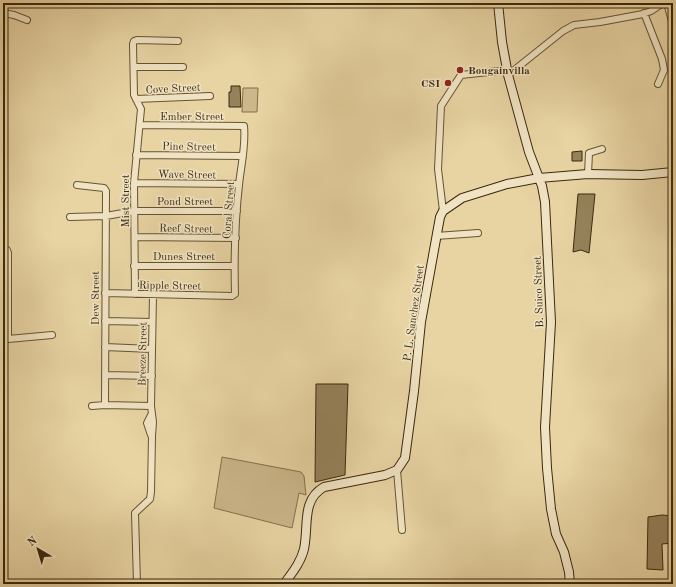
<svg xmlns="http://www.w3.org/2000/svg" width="676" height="587" font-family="'Old Standard TT',serif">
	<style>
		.green { fill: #cbb78a; stroke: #83704c }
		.building { fill: #95825b; stroke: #3b290d }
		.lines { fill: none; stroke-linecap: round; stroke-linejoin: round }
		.street-casing { stroke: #665432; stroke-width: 8 }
		.secondary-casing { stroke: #3b290d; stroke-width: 10 }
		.street { stroke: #f0e3c3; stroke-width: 6 }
		.secondary { stroke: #f0e3c3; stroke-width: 8 }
		.poi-dot { fill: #8f2418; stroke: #f0e3c3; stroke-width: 1.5 }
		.labels { text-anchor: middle; stroke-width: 3; stroke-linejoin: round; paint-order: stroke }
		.poi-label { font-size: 11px; font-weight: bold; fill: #3b290d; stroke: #f0e3c3; text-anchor: start }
		.street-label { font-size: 11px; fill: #3b290d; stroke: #f0e3c3 }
	</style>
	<rect width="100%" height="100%" fill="#e8d4a3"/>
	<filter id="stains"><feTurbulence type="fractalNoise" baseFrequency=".005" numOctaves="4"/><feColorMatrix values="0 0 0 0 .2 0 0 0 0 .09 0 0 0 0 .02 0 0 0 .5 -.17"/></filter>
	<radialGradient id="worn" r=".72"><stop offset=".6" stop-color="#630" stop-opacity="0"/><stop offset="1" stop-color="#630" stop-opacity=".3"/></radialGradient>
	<!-- green -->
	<path class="green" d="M243,88H258L257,112H242Z
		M222,457L301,472L304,476L306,495L299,493L292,528L214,508Z"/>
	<!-- building -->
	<path class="building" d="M231,86H240L241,107H229V92H231Z
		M582,151V161H572V152Z
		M578,194H595L589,253L581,250L573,252Z
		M316,384H348L345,475L315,482Z
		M662,515L673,516V543L662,544L663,570L647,569L648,517Z"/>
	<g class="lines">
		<defs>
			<path id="street" d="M667,3L673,25
				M3,13L14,15L27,20
				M644,13L662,59L664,70L658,84
				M134,67H183
				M508,75L563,31L574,25L600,22L643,14L651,11L663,3
				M3,90V91
				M136,99L210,96
				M136,155L243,156
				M588,174L589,153L602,149
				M134,183L239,184
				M77,185L104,188L106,191L105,405
				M443,211L438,169L441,106L461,75L507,70
				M70,217L106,216L134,211H237
				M436,236L478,233
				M135,237L236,238
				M3,248L7,250L8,253V339L52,335
				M134,266H234
				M105,293L232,296L235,294C234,257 235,221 239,185C241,165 246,146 244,126L140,125
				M135,294L134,183L141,109L134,95L133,44L134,41L137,40L178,41
				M105,321L152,322
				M105,347L152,349
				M105,375L152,376
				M92,406L105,405L151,406
				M151,435L147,423L151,415
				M397,470L402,530
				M137,584L135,513L150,499L151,492L152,436L153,422L151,406L153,295"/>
			<path id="secondary" d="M498,3L502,42L508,75L529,152L542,186L545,202L551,322L545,427L547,468L551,509L556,534L564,552L569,572L570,584
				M284,584C292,573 301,562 304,549C309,526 301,500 324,487L385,475L397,470L405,458L414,391L421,322L440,217L443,211L462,198L507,184L539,178L588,174L642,175L673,172"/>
		</defs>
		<!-- street casing -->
		<use href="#street" class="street-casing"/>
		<!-- secondary casing -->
		<use href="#secondary" class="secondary-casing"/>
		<!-- street -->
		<use href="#street" class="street"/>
		<!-- secondary -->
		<use href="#secondary" class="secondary"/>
	</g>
	<!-- markers -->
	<g class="poi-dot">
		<circle cx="460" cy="70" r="4"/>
		<circle cx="448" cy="83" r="4"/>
	</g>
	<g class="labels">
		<!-- poi labels -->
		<g class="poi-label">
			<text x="468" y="74">Bougainvilla</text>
			<text x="440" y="87" text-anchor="end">CSI</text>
		</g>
		<!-- street labels -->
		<g class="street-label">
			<text transform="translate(173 88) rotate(-3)" y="4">Cove Street</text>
			<text x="192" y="120">Ember Street</text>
			<text transform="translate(189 146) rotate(1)" y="4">Pine Street</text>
			<text transform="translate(187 174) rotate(1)" y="4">Wave Street</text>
			<text transform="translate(125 201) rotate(-90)" y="4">Mist Street</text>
			<text x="185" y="205">Pond Street</text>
			<text transform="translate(228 210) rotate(-86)" y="4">Coral Street</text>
			<text transform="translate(186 228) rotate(1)" y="4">Reef Street</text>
			<text x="184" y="260">Dunes Street</text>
			<text transform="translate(170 285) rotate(1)" y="4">Ripple Street</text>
			<text transform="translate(538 292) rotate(-92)" y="4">B. Suico Street</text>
			<text transform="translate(95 298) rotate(-90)" y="4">Dew Street</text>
			<text transform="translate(413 313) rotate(-82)" y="4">P. L. Sanchez Street</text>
			<text transform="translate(142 354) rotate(-89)" y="4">Breeze Street</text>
		</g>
	</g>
	<!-- margin -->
	<rect width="676" height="587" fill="none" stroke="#e8d4a3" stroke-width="16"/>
	<rect x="4" y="4" width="668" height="579" fill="none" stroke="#3b290d" stroke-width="2"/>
	<rect x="8" y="8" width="660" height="571" fill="none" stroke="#3b290d"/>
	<!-- north arrow -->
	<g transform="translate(38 549) rotate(322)" stroke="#f0e3c3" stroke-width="3" paint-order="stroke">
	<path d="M0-3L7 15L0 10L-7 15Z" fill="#3b290d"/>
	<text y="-6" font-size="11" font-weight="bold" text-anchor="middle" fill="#3b290d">N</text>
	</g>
	<rect width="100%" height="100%" filter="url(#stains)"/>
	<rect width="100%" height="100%" fill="url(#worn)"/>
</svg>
